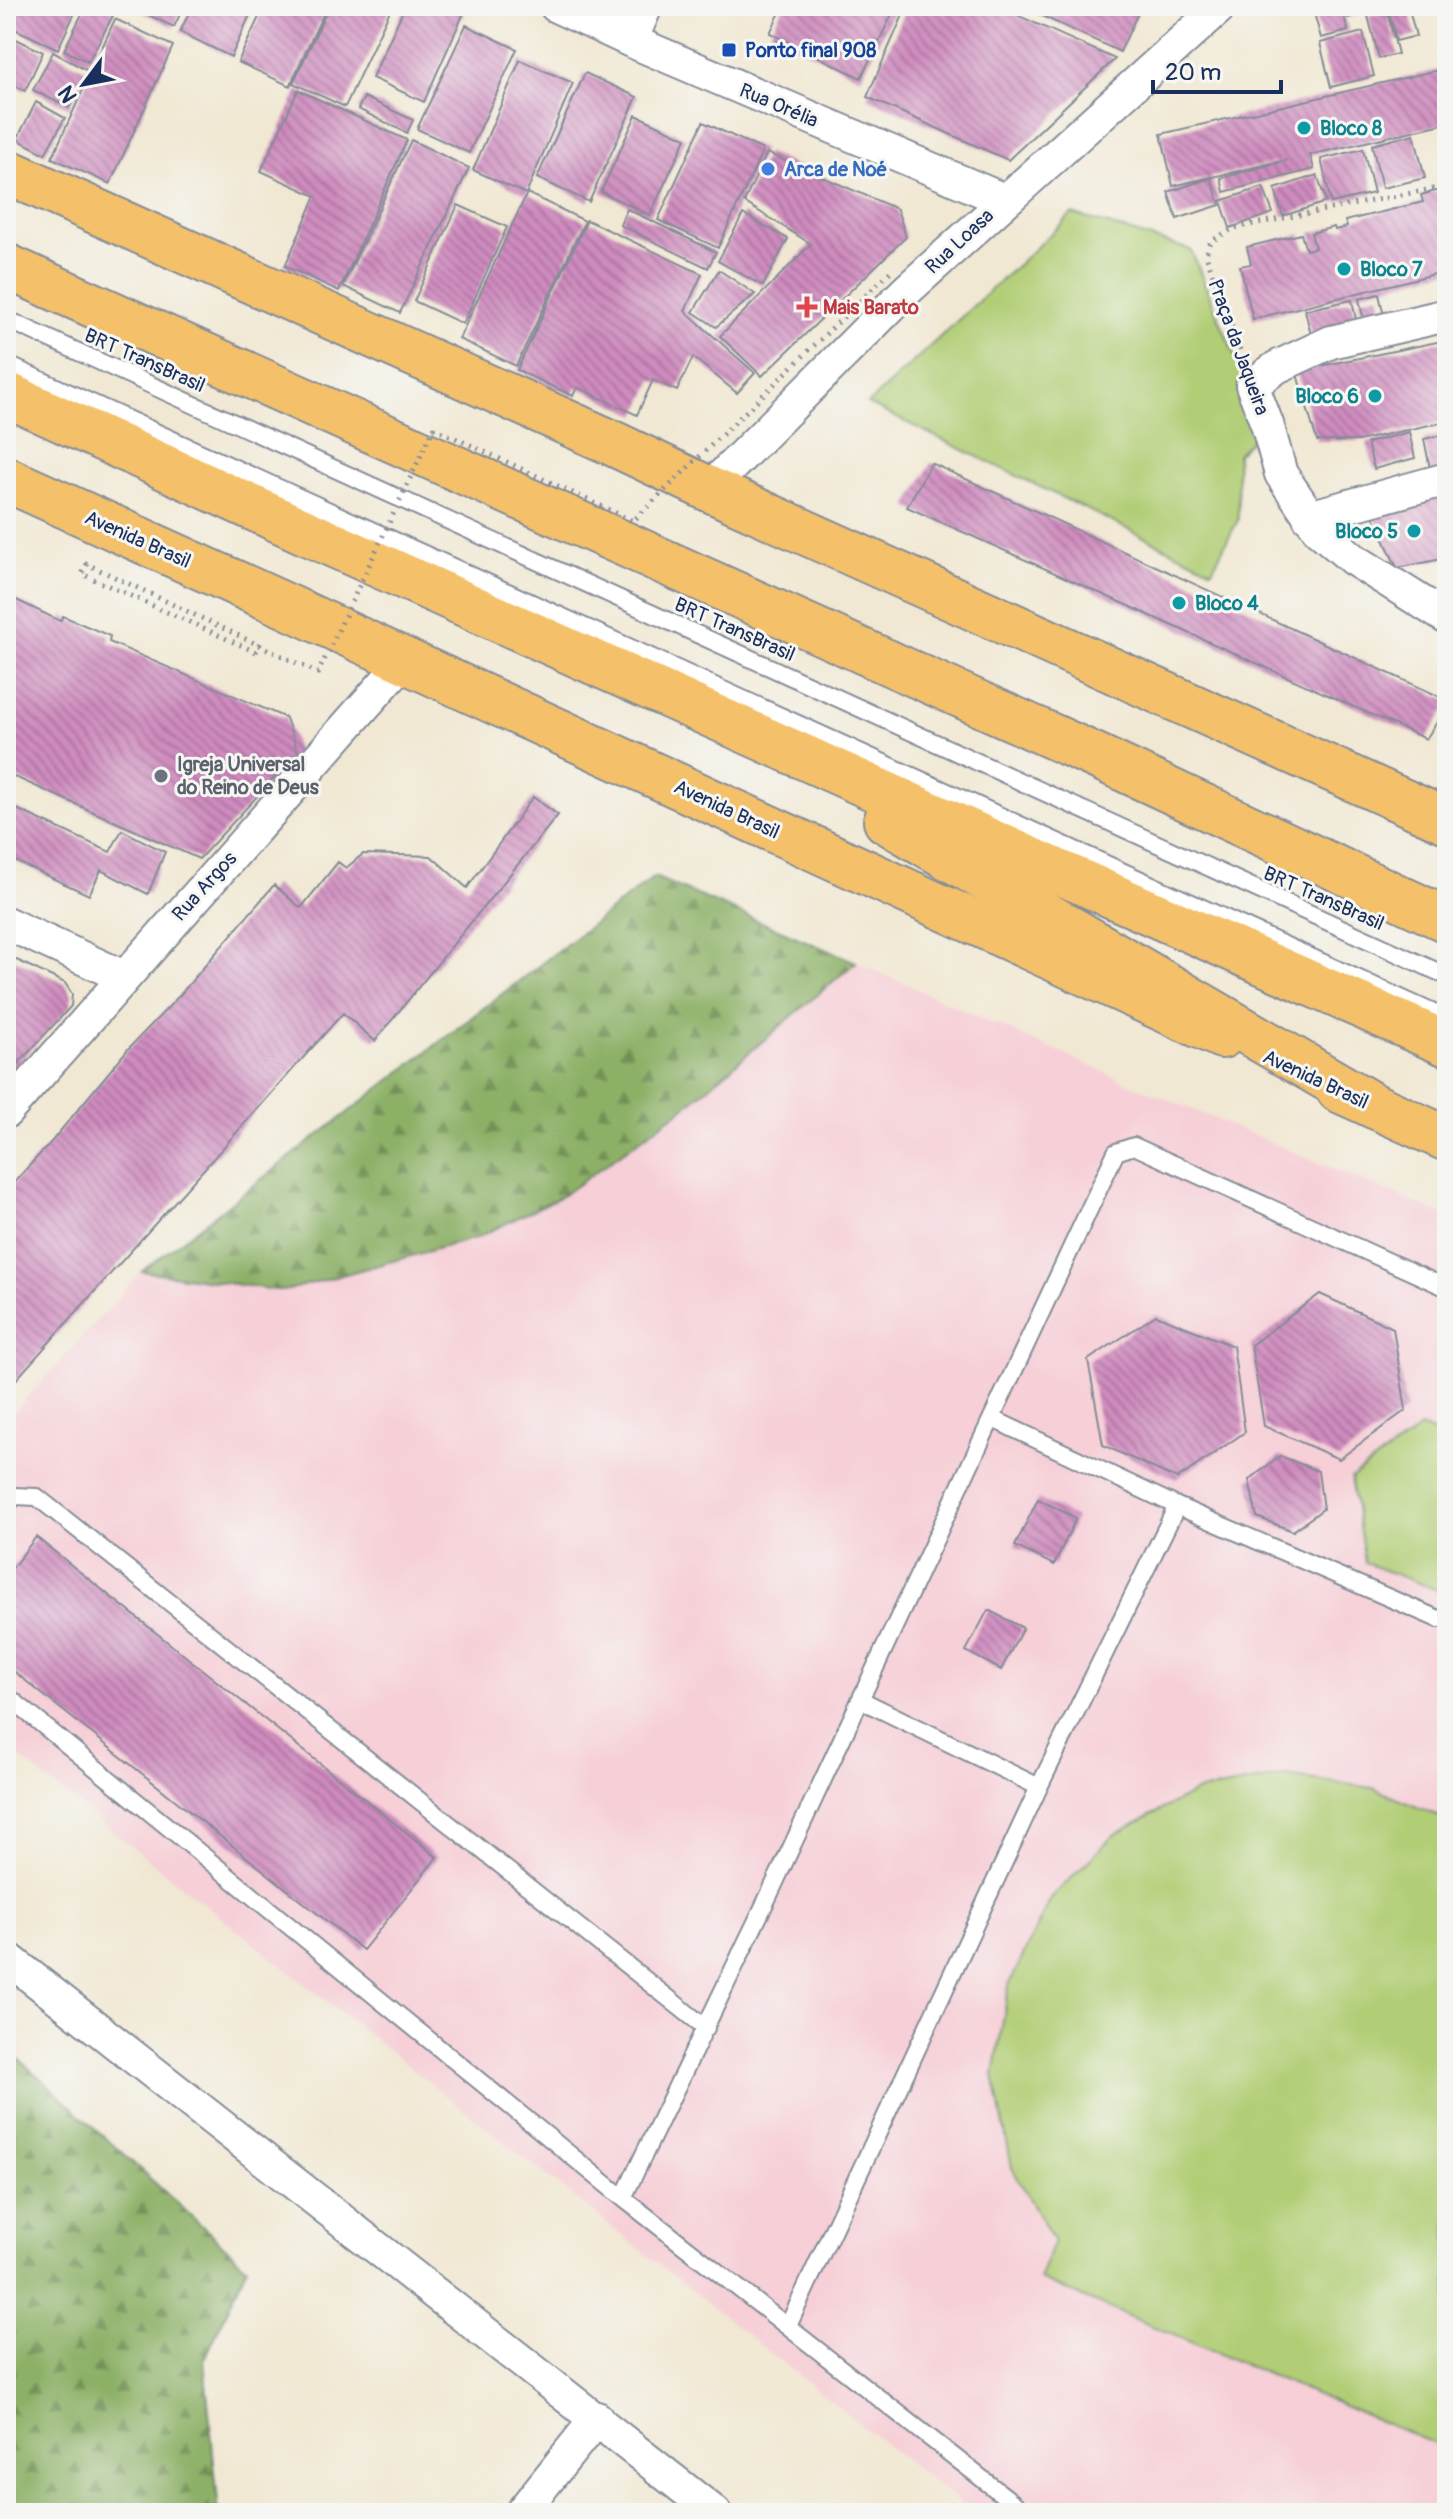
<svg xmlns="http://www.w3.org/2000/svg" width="1453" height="2519" font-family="Pangolin,sans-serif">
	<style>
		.built { fill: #f6cfd7 }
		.green { fill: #b1cd74; stroke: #667e69; stroke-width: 2 }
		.forest { fill: url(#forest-firs); stroke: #547062; stroke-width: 2 }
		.building { fill: url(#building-back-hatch) }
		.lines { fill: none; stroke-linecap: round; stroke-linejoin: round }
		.service-casing { stroke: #868c98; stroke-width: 20 }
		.minor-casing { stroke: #868c98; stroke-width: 36 }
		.primary-casing { stroke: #868c98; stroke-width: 48 }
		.motorway-casing { stroke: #868c98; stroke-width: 48 }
		.path { stroke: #868c98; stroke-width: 5; stroke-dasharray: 2 6; stroke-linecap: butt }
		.service { stroke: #fff; stroke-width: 16 }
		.minor { stroke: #fff; stroke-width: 32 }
		.primary { stroke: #f4c16b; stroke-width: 44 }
		.motorway { stroke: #f4c16b; stroke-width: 44 }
		.path-bridge { stroke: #868c98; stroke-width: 5; stroke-dasharray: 2 6; stroke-linecap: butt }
		.transit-dot { fill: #1a4fb4; stroke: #f6f6f2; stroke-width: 3 }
		.culture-dot { fill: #0f9aa8; stroke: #f6f6f2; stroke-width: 3 }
		.shop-dot { fill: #3f7fe0; stroke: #f6f6f2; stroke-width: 3 }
		.health-dot { fill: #e0444e; stroke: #f6f6f2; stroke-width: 3 }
		.worship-dot { fill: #6b7280; stroke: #f6f6f2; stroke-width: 3 }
		.labels { text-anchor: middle; stroke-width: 6; stroke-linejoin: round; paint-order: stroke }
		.transit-label { font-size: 20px; font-weight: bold; fill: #164399; stroke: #f6f6f2; text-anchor: start }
		.street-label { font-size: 20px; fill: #1b2f5e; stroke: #f6f6f2 }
		.culture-label { font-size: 20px; font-weight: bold; fill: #0d838f; stroke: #f6f6f2; text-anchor: start }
		.shop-label { font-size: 20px; font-weight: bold; fill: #366cbe; stroke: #f6f6f2; text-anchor: start }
		.health-label { font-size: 20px; font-weight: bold; fill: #be3a42; stroke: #f6f6f2; text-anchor: start }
		.worship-label { font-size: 20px; font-weight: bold; fill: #5b616d; stroke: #f6f6f2; text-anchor: start }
	</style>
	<defs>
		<pattern id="forest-firs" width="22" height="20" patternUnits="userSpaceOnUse" patternTransform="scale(2)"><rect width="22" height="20" fill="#8cb066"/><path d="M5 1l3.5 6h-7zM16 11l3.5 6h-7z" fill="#729057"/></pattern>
		<pattern id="building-back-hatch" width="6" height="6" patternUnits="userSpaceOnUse" patternTransform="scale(2)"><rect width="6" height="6" fill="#cf8bbe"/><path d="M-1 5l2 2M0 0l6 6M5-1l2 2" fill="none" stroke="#a7729e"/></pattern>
	</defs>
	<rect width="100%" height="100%" fill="#f6f6f2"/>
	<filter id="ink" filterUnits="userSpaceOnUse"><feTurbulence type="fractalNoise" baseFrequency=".0125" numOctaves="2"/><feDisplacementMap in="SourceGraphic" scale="16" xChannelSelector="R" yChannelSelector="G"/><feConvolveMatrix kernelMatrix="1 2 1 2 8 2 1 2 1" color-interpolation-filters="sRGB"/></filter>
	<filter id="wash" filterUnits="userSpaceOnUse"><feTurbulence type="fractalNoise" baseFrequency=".006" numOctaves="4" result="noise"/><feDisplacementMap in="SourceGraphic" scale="32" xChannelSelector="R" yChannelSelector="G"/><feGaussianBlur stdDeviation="1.8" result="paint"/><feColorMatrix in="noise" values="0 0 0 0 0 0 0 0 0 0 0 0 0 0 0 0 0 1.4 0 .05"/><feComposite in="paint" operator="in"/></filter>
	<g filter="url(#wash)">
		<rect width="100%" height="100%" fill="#f1e8d3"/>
		<!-- built -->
		<path class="built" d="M654,877L856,962L1124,1081L1447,1216V2513H972L6,1747V1421L142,1271Z"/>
		<!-- green -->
		<path class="green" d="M1072,214L1191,250L1264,427L1237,454L1238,520L1212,570L868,404Z
			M1421,1428L1447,1438V1587L1440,1591L1365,1563L1351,1478Z
			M1285,1776L1373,1788L1447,1820V2449L1039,2279L1054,2241L1012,2168L994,2075L1009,1985L1051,1898L1114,1835L1195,1792Z"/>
		<!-- forest -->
		<path class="forest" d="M654,877L856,962L685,1107L562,1196L476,1238L284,1291L142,1271Z
			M6,2047L247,2267L204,2361L219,2513H6Z"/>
		<g id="blocks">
			<!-- building -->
			<path class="building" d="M10,6H78L58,49L6,25V15Z
				M86,6H107L116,10L88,62L64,50Z
				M129,6H184L174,27Z
				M192,6H254L231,57L180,32Z
				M264,6H327L290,86L238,62Z
				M329,6H392L345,107L293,83Z
				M405,6H467L424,102L372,78Z
				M783,6H896L861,78L770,33Z
				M907,6H997L1115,59L1008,160L867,97Z
				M1021,6H1141L1120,52Z
				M1312,6H1342L1348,31L1321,38Z
				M1344,6H1380L1348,18Z
				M1388,6H1408L1416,36L1396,41Z
				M1387,11L1398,54L1379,58L1368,16Z
				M115,19L173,46L110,184L52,158Z
				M466,25L517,49L469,153L417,129Z
				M1363,32L1374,76L1331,87L1320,43Z
				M6,34L43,52L25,91L6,81Z
				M53,52L88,71L69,108L33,90Z
				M520,60L573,83L526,194L473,170Z
				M1447,68V123L1310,155L1314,169L1224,192L1221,178L1287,160L1173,186L1161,134Z
				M585,73L637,97L589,202L537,178Z
				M298,90L407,140L339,291L285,266L316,196L261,171Z
				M364,97L413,120L407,133L358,109Z
				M36,102L65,118L45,154L17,139Z
				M636,115L686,138L650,215L601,192Z
				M703,122L763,150L718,248L658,220Z
				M1414,134L1425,178L1382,188L1372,145Z
				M411,140L469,168L400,313L343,286Z
				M1363,149L1374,193L1331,203L1321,159Z
				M767,153L897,209L906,237L762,376L720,336L811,244L744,202Z
				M1317,175L1326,202L1283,216L1275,189Z
				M1211,178L1220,205L1177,219L1168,192Z
				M1263,187L1273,213L1230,228L1221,201Z
				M1447,188V271L1253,319L1240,266L1251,264L1247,247L1301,234L1306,250L1315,248L1311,233L1334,227L1335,230L1347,227L1345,221L1423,202L1421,195Z
				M527,193L585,221L516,366L459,339Z
				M458,205L507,227L463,324L414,301Z
				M627,209L716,252L708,268L620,225Z
				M743,214L788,239L763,286L718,261Z
				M587,220L702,274L685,311L755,373L737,393L693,357L677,391L653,380L637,415L577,387L573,396L517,370Z
				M719,270L755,294L716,327L693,312Z
				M1379,294L1384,316L1364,321L1359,299Z
				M1352,300L1358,329L1312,339L1305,310Z
				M1447,340V421L1358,441H1317L1296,371Z
				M1409,432L1415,458L1374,469L1367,443Z
				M1447,434V470L1431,473L1424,439Z
				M931,463L1447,700V707L1426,739L907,507Z
				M1447,484V558L1397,568L1368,504Z
				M6,595L60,621L63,616L110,636L109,642L286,718L298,752L199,859L6,773Z
				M533,797L558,815L375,1041L343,1013L6,1391V1191L52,1141L128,1049L179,996L274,885L301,908L338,862L346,868L363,854L431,856L467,888Z
				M6,804L110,852L122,830L165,852L148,894L101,870L89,895L6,857Z
				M6,955L65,983L72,994L71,1006L6,1077Z
				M1320,1294L1393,1328L1406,1410L1339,1459L1264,1426L1251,1345Z
				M1156,1315L1233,1346L1245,1432L1177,1479L1103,1445L1088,1360Z
				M1280,1456L1318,1471L1323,1509L1293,1531L1257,1517L1249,1480Z
				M1038,1499L1076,1518L1054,1565L1015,1546Z
				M36,1537L437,1857L363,1950L6,1665V1576Z
				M988,1610L1023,1628L1001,1670L966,1651Z"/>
		</g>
	</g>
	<g filter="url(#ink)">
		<use href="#blocks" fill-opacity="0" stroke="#868c98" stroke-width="2"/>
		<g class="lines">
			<defs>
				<path id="service" d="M6,319L1447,976
					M6,364L1447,1019
					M993,1419L1177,1506L1438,1619L1447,1618
					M6,1506L15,1496L37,1497L706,2028
					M6,1695L623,2198
					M861,1700L1039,1787
					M788,2326L1039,1787L1177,1506
					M1026,2513L623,2198L770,1893L1116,1152L1134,1146L1447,1288"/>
				<path id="minor" d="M556,6L631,41L1004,200
					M631,41L646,6
					M1447,315L1331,342L1277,367L1252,385L1267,424L1281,474L1319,530L1353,559L1447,618
					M709,489L907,290L1221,6
					M1309,517L1447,479
					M6,923L124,977
					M6,1112L404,661
					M6,1957L715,2513
					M521,2513L597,2418"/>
				<path id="primary" d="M6,171L608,441L709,489L1447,821
					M6,479L282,604L1222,1036
					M1339,1090L1447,1139"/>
				<path id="motorway" d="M6,266L1096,756L1447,920
					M6,394L305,532L1059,872L1447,1044
					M886,821L1374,1106"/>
			</defs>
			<!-- service casing -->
			<use href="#service" class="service-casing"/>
			<!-- minor casing -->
			<use href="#minor" class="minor-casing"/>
			<!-- primary casing -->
			<use href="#primary" class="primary-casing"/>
			<!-- motorway casing -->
			<use href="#motorway" class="motorway-casing"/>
			<!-- path -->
			<path class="path" d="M1240,350L1206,255L1210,242L1234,228L1447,186
				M256,652L262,640"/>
			<!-- service -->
			<use href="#service" class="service"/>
			<!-- minor -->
			<use href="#minor" class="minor"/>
			<!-- primary -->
			<use href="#primary" class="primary"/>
			<!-- motorway -->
			<use href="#motorway" class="motorway"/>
			<!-- path-bridge -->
			<path class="path-bridge" d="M256,652L82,574L87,564L318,673L434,428L633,521L892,270"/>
		</g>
	</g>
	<!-- markers -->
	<rect class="transit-dot" x="721" y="42" width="16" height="16" rx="4"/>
	<g class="culture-dot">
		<circle cx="1304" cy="128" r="8"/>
		<circle cx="1344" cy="269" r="8"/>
		<circle cx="1375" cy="396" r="8"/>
		<circle cx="1414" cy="531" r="8"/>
		<circle cx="1179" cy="603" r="8"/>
	</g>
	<circle class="shop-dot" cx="768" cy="169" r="8"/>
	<path class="health-dot" d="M803 295h8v8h8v8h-8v8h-8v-8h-8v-8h8z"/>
	<circle class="worship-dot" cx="161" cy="776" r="8"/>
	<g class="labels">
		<!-- transit labels -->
		<g class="transit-label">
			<text x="745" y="57">Ponto final 908</text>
		</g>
		<!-- street labels -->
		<g class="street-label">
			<text transform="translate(779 105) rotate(23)" y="7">Rua Orélia</text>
			<text transform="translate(959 241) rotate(-43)" y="7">Rua Loasa</text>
			<text transform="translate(1239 347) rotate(70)" y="7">Praça da Jaqueira</text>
			<text transform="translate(145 360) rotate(24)" y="7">BRT TransBrasil</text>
			<text transform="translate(138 539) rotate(24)" y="7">Avenida Brasil</text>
			<text transform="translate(735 629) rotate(24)" y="7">BRT TransBrasil</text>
			<text transform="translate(727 809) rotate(25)" y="7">Avenida Brasil</text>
			<text transform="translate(204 886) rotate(-48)" y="7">Rua Argos</text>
			<text transform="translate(1324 898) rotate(24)" y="7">BRT TransBrasil</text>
			<text transform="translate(1316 1079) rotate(25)" y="7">Avenida Brasil</text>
		</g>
		<!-- culture labels -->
		<g class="culture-label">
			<text x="1320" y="135">Bloco 8</text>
			<text x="1360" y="276">Bloco 7</text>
			<text x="1359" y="403" text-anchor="end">Bloco 6</text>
			<text x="1398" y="538" text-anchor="end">Bloco 5</text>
			<text x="1195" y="610">Bloco 4</text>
		</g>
		<!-- shop labels -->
		<g class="shop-label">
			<text x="784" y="176">Arca de Noé</text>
		</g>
		<!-- health labels -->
		<g class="health-label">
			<text x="823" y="314">Mais Barato</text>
		</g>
		<!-- worship labels -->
		<g class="worship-label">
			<text x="177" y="771">Igreja Universal<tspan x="177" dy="23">do Reino de Deus</tspan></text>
		</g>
	</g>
	<!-- margin -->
	<rect width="1453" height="2519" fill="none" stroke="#f6f6f2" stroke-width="32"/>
	<!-- north arrow -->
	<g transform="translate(84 84) rotate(238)" stroke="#f6f6f2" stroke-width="6" paint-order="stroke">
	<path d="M0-6L14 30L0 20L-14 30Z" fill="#1b2f5e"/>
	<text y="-12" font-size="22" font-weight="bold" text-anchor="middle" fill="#1b2f5e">N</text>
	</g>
	<!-- scale -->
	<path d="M1153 80v12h128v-12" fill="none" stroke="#1b2f5e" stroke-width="4"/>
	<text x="1165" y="80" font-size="24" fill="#1b2f5e" stroke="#f6f6f2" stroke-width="6" paint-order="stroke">20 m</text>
</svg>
